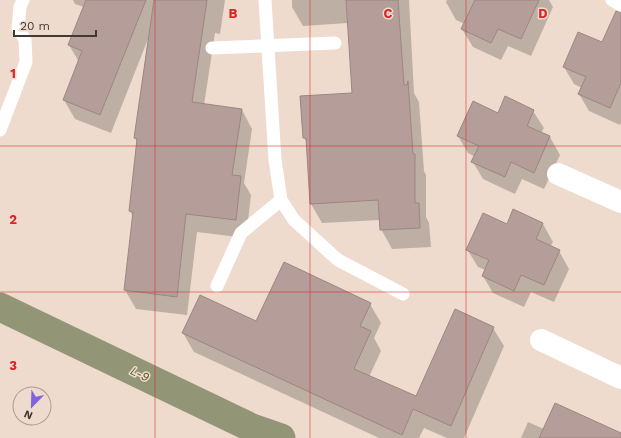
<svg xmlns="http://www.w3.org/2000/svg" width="621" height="438" font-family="'Work Sans',sans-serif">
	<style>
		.shadow { fill: #0003 }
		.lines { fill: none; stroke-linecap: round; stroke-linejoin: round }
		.canal { stroke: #939577; stroke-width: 29 }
		.building { fill: #b59e99; stroke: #9c8680 }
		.lane { stroke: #fff; stroke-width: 13 }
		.street { stroke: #fff; stroke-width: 22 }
		.grid { fill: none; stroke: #d62828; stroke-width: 1; stroke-opacity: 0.55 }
		.labels { text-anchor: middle; stroke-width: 3; stroke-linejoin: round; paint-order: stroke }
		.water-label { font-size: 12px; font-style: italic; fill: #5a5b27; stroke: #eedbcd }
		.grid-label { font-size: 13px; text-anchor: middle; font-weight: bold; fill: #d62828; stroke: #eedbcd; stroke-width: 3; stroke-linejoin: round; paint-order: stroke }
	</style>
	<rect width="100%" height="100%" fill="#eedbcd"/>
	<!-- shadow -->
	<path class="shadow" d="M73,0H225L220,34L215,33L204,105L242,110L252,129L244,183L251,195L246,238L197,232L187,315L136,309L125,290L134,218L130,211L138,143L135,138L148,39L111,133L75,119L64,100L79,62L69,45L84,7L75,4Z
		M292,0H409L414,93L419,102L424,171L426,175V217L429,223L431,247L392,249L381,229L380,220L322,223L311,204L308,145L304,138L353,94L348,23L303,26L292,7Z
		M447,0H549L553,7L531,56L508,46L501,60L473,47L462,29L465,24L456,20L446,2Z
		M621,35V122L620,125L589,111L579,94L582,88L574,84L564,67L602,44Z
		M533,111L544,128L541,133L550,137L560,155L544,189L522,179L515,194L483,179L473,162L475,157L468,153L458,136L498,114Z
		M514,211L543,224L553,242L550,247L559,251L569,269L554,302L531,292L524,307L493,293L483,276L485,270L478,267L467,249L507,225Z
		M370,304L381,323L374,338L381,351L369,377L416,398L493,328L504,346L464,438H447L424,428L419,438H379L194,352L183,333Z
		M528,422L544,429L610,438H521Z"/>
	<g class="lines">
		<!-- canal -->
		<path class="canal" d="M0,307L252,428L281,438"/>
	</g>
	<!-- building -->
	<path class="building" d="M86,0H146L100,115L63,100L82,51L68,45Z
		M154,0H207L192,102L242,109L232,175L241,176L236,220L186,214L177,297L124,290L133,212L129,211L137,139L134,138Z
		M346,0H398L404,85H407L408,81L413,154H415V203H419L420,228L380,230L378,200L310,204L306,138H303L300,96L352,93Z
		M475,0H539L521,39L498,29L491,43L461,29Z
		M616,11L621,13V83L610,108L578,94L586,77L563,67L578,32L602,42Z
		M505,96L534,110L527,126L550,136L534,173L511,162L505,177L471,162L479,146L457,136L473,101L498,113Z
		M513,209L543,223L536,239L560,250L544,285L521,275L514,291L482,276L489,260L466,250L483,213L507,224Z
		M284,262L371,303L360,326L371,331L354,369L416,396L455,309L494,327L451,426L413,409L402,435L182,333L200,295L256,321Z
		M555,403L621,433V438H539Z"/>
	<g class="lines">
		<!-- lane -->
		<path class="lane" d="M265,0L275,160L281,200L294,220L338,260L403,294
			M612,0L621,5
			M212,48L335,43
			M0,130L26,62L25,40L18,28L20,7L23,0
			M217,286L241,233L281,200"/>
		<!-- street -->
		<path class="street" d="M558,174L621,202
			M541,340L621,378"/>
	</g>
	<!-- grid -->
	<path class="grid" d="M155,0V438M310,0V438M466,0V438M0,146H621M0,292H621"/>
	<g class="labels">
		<!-- water labels -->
		<g class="water-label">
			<text transform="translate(140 374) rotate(26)" y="4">L-9</text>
		</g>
	</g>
	<g class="grid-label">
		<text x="233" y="18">B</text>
		<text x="388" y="18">C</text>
		<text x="543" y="18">D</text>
		<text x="13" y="78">1</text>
		<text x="13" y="224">2</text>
		<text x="13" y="370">3</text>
	</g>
	<!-- north arrow -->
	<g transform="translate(32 406) rotate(203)"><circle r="19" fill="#eedbcd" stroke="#a99a90"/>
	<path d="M0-3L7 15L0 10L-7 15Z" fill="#8063de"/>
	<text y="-6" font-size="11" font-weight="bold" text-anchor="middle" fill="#413934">N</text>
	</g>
	<!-- scale -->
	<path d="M14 30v6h82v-6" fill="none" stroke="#413934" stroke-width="2"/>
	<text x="20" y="30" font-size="12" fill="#413934" stroke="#eedbcd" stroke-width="3" paint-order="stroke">20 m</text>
</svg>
